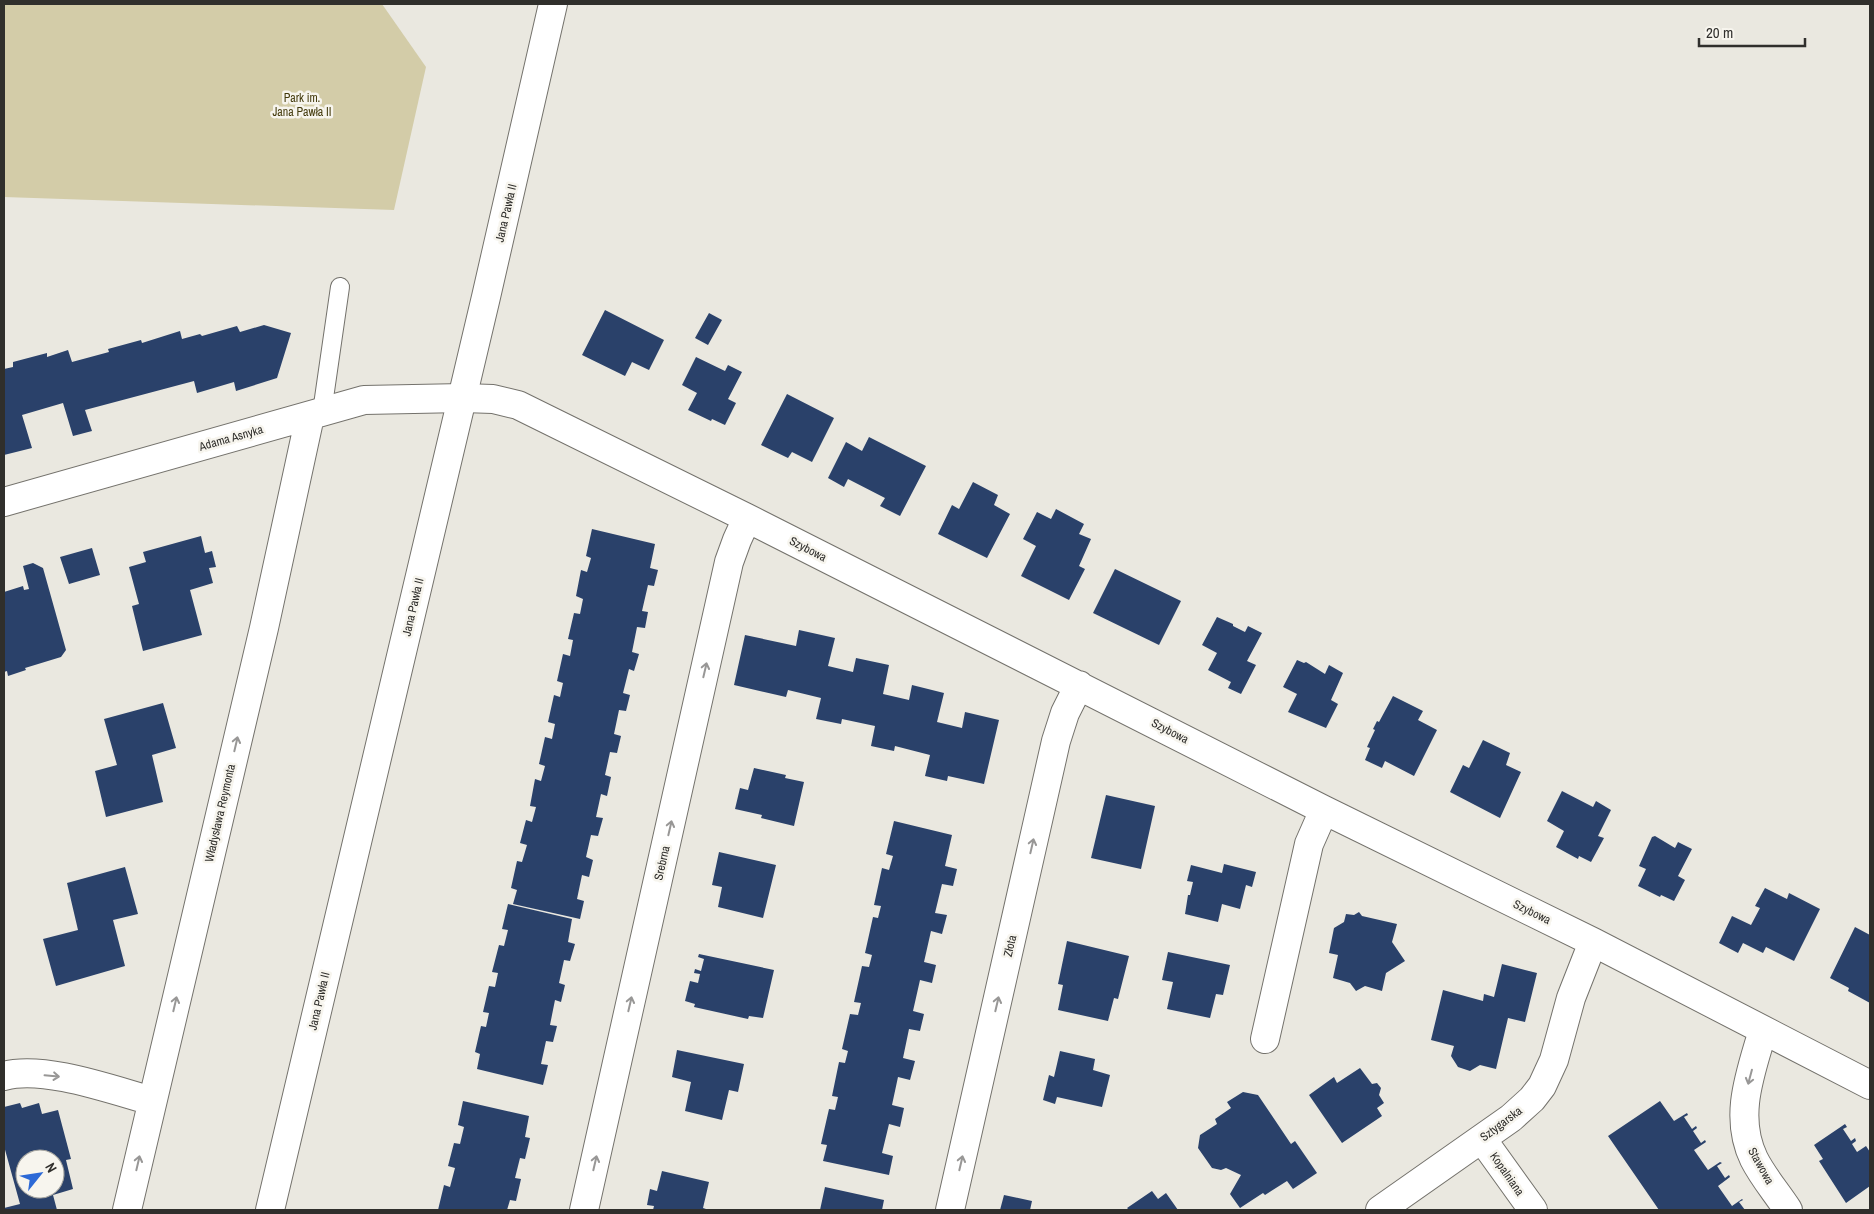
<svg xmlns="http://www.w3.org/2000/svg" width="1874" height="1214" font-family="'Archivo Narrow',sans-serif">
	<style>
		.green { fill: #d3cca8 }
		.building { fill: #2a416a; fill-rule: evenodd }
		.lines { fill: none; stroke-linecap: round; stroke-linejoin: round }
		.service-casing { stroke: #74726c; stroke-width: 20 }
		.minor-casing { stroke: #74726c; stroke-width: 30 }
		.tertiary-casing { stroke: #74726c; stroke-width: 30 }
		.service { stroke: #fff; stroke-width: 18 }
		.minor { stroke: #fff; stroke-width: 28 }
		.tertiary { stroke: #fff; stroke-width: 28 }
		.oneway { stroke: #989796 }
		.labels { text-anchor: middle; stroke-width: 5; stroke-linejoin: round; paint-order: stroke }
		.park-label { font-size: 12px; fill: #433a0c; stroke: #f7f5ee }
		.street-label { font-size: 12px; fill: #302f2c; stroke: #f7f5ee }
	</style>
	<rect width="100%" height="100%" fill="#eae8e0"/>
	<!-- green -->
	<path class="green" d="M4,4H382L426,67L394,210L4,197Z"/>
	<!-- building -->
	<path class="building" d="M605,310L664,340L649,370L632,362L625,376L582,355Z
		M709,313L722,320L708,345L695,338Z
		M264,325L291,333L277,378L236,391L234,382L197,393L194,381L85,410L92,431L73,436L63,403L22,415L32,448L4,455V369L13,367V362L47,353V357L68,350L72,362L109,352L108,349L141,340L142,343L180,331L182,339L200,334L202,336L237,326L240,332Z
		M696,357L725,371L728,365L742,372L728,399L736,403L725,425L712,419L711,421L688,410L697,393L682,385Z
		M787,394L834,418L812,462L792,452L788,458L761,445Z
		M869,437L926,466L900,516L880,506L885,498L848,479L844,487L828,478L846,442L862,451Z
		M973,482L998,495L994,505L1010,514L987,558L938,534L952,505L959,509Z
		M1056,509L1084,524L1079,534L1091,539L1079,566L1085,569L1069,600L1021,576L1036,546L1023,539L1037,512L1051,519Z
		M592,529L655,544L650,568L658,570L654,586L648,585L642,611L648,612L645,628L637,627L632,652L639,654L634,671L629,669L623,693L630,695L626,711L619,710L614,734L621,736L617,753L610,752L605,775L611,777L607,796L601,794L596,817L603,818L598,836L591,835L586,857L593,860L589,877L582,875L577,899L584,901L580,919L513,904L517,890L511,888L517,861L522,862L527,845L520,843L526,820L532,822L536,807L530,806L535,779L541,781L545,766L539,764L545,737L552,739L555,724L548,722L554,695L560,697L563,683L557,681L563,654L570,656L573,640L568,639L574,613L580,614L583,599L576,596L581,570L587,572L591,558L586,556Z
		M201,536L205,553L212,551L216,567L209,568L213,583L190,590L202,635L143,651L132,606L139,604L129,567L146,562L143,552Z
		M92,548L100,575L69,584L60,557Z
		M33,563L43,568L66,650L61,657L25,668L26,670L8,676L7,671L4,672V592L23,586L24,590L29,589L23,566Z
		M1115,569L1181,601L1159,645L1093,613Z
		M1217,617L1233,624V626L1245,632L1248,626L1262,633L1247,661L1256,665L1241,694L1228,688L1231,682L1208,670L1217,653L1202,645Z
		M799,630L835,638L828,666L853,672L856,658L889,665L883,694L909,700L912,685L944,693L937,722L962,728L965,712L999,720L984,784L948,776L947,781L925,776L930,755L895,746L894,751L871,746L875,726L842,719L841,724L816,719L821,698L788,690L786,697L734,685L745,635L796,646Z
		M1297,660L1304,663L1306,662L1325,674L1329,665L1343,673L1331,700L1338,704L1326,728L1288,712L1297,694L1283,687Z
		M1393,696L1423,711L1418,720L1437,730L1414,776L1385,761L1382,768L1365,760L1370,748L1367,747L1375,730L1373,729L1377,721L1379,722Z
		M163,703L176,748L152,755L163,802L106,817L95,771L117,765L104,719Z
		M1483,740L1510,753L1506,765L1521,772L1500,818L1450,792L1463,765L1469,768Z
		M754,768L786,775L785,778L804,782L794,826L761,818L762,815L735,809L740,788L748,790Z
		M1562,791L1593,807L1596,801L1611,810L1598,836L1604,838L1591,862L1579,856L1578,859L1556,847L1564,831L1547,821Z
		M1106,795L1155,806L1141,869L1091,858Z
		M894,821L952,835L945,866L957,869L953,886L942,884L935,913L947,915L942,934L931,931L924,962L936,965L932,983L920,980L913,1011L924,1014L920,1031L909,1029L903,1058L915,1061L910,1080L898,1077L892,1105L904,1108L900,1127L889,1124L882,1153L893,1156L889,1175L823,1161L827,1145L821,1144L829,1109L835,1110L838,1097L832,1096L839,1062L845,1063L848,1051L842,1049L850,1014L858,1015L861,1003L854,1002L862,966L869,967L872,955L865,953L873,917L878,918L881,906L874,905L882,868L889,870L893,856L886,854Z
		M1655,836L1675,848L1678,842L1692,849L1678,876L1685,880L1674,901L1661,895L1660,897L1638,886L1646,869L1639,866L1652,837Z
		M719,852L776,865L763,918L718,907L722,887L712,885Z
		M1224,864L1256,872L1252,887L1246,885L1240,909L1222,904L1218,922L1185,914L1188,895H1190L1193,882L1187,881L1191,865L1222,873Z
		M125,867L138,914L113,920L125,966L56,986L43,939L78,930L67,883Z
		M1765,888L1787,899L1789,893L1820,909L1794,961L1766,947L1763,953L1743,943L1738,953L1719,943L1732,916L1751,925L1760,908L1755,906Z
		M508,904L572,919L568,942L575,944L570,961L564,960L559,983L565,985L561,1002L555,1000L550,1025L557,1026L553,1042L546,1041L541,1064L548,1065L543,1085L477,1069L480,1054L475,1052L481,1026L486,1027L489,1013L483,1012L489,986L495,987L498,973L492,972L499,945L504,946L508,930L502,929Z
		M1359,912L1362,916L1397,924L1392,942L1405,961L1386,973L1382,991L1365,986L1356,991L1350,983L1333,978L1338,955L1329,953L1334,928L1344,922L1346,914L1354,915Z
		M1855,927L1870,935V1003L1848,991L1849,988L1830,978Z
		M1067,941L1129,956L1118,999L1114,998L1108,1021L1058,1010L1063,985L1058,984Z
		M1168,952L1230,965L1223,995L1216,994L1210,1018L1167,1009L1173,982L1162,980Z
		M699,954L774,970L763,1018L749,1016L748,1019L694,1007L695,1004L685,1001L690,981L698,983L700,974L694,973L695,969L701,971L704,959L698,957Z
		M1502,964L1537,973L1525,1022L1508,1018L1496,1069L1480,1065L1470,1071L1458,1067L1451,1056L1454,1046L1431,1040L1443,990L1483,1001L1484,994L1494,997Z
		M677,1050L744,1064L738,1092L729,1090L722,1120L685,1111L691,1082L672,1077Z
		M1060,1051L1095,1059L1093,1070L1110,1075L1102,1107L1057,1097L1055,1104L1043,1100L1049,1075L1054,1077Z
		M1360,1068L1372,1084L1377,1083L1381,1088L1379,1095L1384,1103L1377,1108L1382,1116L1342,1143L1309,1095L1334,1077L1337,1083Z
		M1243,1092L1258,1095L1291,1144L1295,1141L1317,1173L1293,1189L1287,1181L1265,1195L1263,1193L1240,1208L1230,1194L1241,1175L1226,1168L1221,1170L1212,1168L1198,1148L1200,1135L1217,1124L1215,1119L1231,1108L1227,1102Z
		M463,1101L529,1116L525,1137L530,1138L525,1159L520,1158L515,1178L521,1179L516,1201L510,1200L507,1210H438L444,1185L450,1187L455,1168L448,1166L454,1143L460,1144L464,1127L458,1125Z
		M1660,1101L1674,1121L1687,1113L1688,1115L1684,1117L1692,1129L1696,1126L1697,1128L1693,1131L1701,1143L1705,1140L1706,1142L1694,1150L1708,1170L1720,1162L1722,1163L1717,1166L1725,1178L1729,1175L1730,1177L1718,1186L1732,1206L1742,1199L1743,1200L1739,1202L1745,1210H1659L1608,1136Z
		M20,1103L22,1108L39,1103L42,1114L58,1110L71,1159L66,1160L73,1189L53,1195L57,1210H4V1208L20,1204L4,1146V1107ZM25,1159H55V1189H25Z
		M1845,1124L1847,1127L1843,1129L1851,1141L1855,1138L1856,1141L1852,1144L1857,1152L1866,1146L1870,1152V1186L1846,1203L1819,1161L1823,1159L1814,1145Z
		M662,1171L709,1182L703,1208L709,1210H653L654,1206L647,1205L650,1189L657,1191Z
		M825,1187L884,1200L882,1210H820Z
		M1152,1191L1158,1199L1166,1193L1178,1210H1129L1127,1208Z
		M1004,1195L1032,1201L1030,1210H1000Z"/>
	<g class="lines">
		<defs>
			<path id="service" d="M322,412L340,287"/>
			<path id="minor" d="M4,502L364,400L463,398L493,399L518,405L747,518L1324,810L1593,942L1870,1085
				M1763,1030C1751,1072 1733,1116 1754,1159C1763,1177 1777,1193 1788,1210
				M1265,1039L1309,844L1324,810
				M4,1076C44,1065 112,1090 152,1101
				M1482,1139L1533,1210
				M127,1210L264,628L310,416
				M584,1210L729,562L737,540L747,518
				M950,1210L1056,741L1065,713L1079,685
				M1380,1210L1511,1118L1532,1099L1542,1086L1554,1060L1571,998L1593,942"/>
			<path id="tertiary" d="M270,1210L486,297L553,4"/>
		</defs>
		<!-- service casing -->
		<use href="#service" class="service-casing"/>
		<!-- minor casing -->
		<use href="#minor" class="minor-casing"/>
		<!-- tertiary casing -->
		<use href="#tertiary" class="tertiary-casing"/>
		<!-- service -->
		<use href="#service" class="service"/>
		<!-- minor -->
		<use href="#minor" class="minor"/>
		<!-- tertiary -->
		<use href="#tertiary" class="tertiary"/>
	</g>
	<!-- one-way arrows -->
	<defs><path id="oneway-shaft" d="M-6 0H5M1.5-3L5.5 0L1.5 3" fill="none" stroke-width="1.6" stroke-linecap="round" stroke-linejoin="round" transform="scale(1.25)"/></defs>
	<g class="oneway">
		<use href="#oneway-shaft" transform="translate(705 670) rotate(-77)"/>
		<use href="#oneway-shaft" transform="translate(236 744) rotate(-77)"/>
		<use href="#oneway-shaft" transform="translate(670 828) rotate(-77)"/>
		<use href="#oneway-shaft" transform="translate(1032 846) rotate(-77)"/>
		<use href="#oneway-shaft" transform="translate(175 1004) rotate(-77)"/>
		<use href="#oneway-shaft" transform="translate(630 1004) rotate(-77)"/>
		<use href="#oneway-shaft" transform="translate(997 1004) rotate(-77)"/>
		<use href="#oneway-shaft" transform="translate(52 1076) rotate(5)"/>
		<use href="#oneway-shaft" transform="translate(1750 1077) rotate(105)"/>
		<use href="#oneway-shaft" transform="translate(138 1163) rotate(-77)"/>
		<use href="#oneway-shaft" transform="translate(595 1163) rotate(-77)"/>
		<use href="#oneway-shaft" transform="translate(961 1163) rotate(-77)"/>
	</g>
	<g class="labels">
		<!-- park labels -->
		<g class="park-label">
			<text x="302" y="102">Park im.<tspan x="302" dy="14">Jana Pawła II</tspan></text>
		</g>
		<!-- street labels -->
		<g class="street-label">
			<text transform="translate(506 213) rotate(-77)" y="4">Jana Pawła II</text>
			<text transform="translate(231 438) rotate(-16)" y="4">Adama Asnyka</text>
			<text transform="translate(808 549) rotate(27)" y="4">Szybowa</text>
			<text transform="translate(413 607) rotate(-77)" y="4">Jana Pawła II</text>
			<text transform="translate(1170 731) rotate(27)" y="4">Szybowa</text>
			<text transform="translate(220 813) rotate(-77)" y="4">Władysława Reymonta</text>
			<text transform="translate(662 863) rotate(-77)" y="4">Srebrna</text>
			<text transform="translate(1532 912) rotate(26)" y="4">Szybowa</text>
			<text transform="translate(1010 946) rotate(-77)" y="4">Złota</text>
			<text transform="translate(319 1001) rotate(-77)" y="4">Jana Pawła II</text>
			<text transform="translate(1501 1124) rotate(-37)" y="4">Sztygarska</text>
			<text transform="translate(1761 1166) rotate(61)" y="4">Stawowa</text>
			<text transform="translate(1507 1174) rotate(55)" y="4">Kopalniana</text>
		</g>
	</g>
	<!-- border -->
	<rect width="1874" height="1214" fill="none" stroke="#302f2c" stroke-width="10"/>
	<!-- north arrow -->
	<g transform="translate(40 1174) rotate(60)"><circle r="24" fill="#f7f5ee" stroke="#a7a6a0"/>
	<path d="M0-4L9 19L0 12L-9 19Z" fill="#2c69d6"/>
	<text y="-8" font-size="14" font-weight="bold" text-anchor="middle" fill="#302f2c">N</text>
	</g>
	<!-- scale -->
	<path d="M1699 38v8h106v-8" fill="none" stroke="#302f2c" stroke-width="2.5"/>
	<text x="1706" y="38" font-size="15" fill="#302f2c" stroke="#f7f5ee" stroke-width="4" paint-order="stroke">20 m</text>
</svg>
